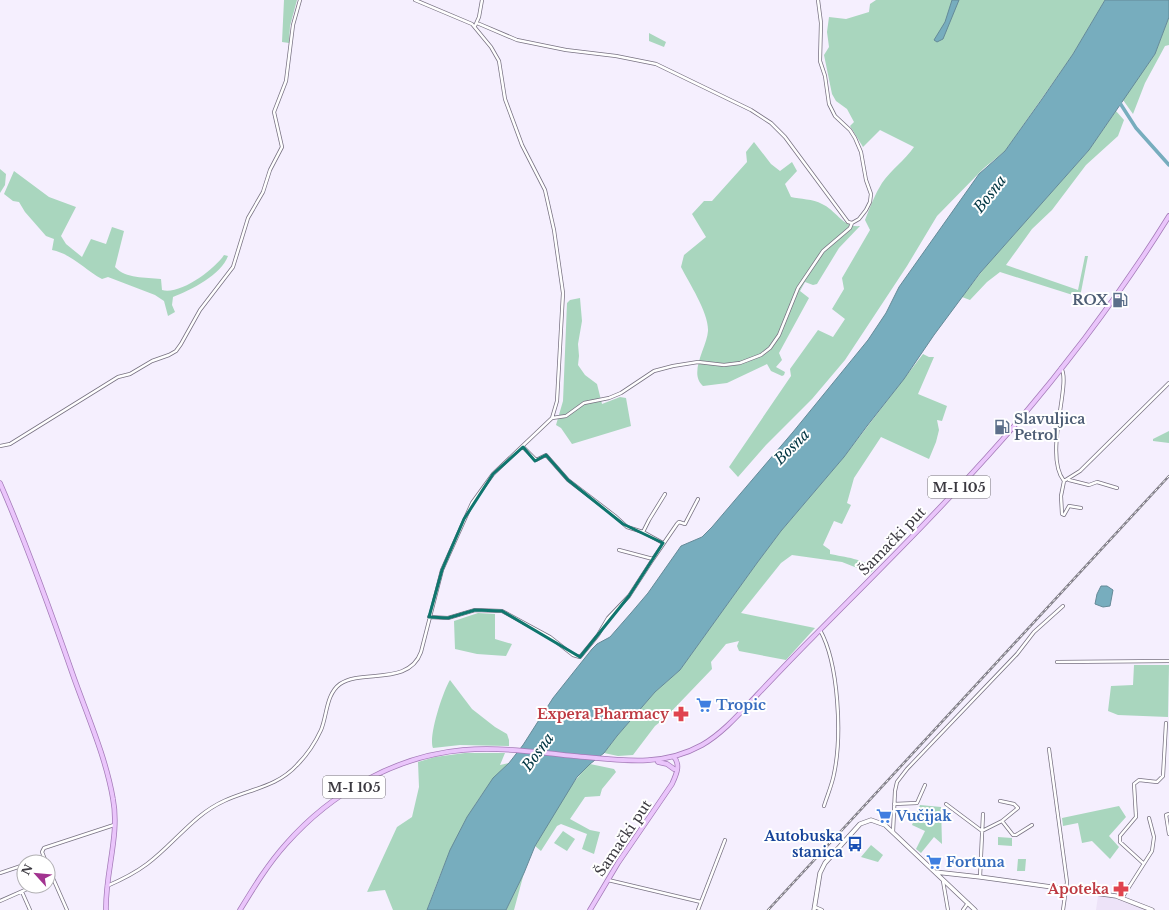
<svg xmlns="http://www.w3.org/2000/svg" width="1169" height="910" font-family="'Libre Baskerville',serif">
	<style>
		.medical { fill: #ede3f8 }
		.green { fill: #a9d6be }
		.water { fill: #77adbe; stroke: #658a98 }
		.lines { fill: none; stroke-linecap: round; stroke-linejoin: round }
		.canal { stroke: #77adbe; stroke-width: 3.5 }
		.minor-casing { stroke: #787282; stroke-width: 4 }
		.tertiary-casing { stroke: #787282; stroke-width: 5 }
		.primary-casing { stroke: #a47bb8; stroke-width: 5.5 }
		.minor { stroke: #fff; stroke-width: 2.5 }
		.tertiary { stroke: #fff; stroke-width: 3.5 }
		.primary { stroke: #eac5fb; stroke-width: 4 }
		.rail-casing { stroke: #84818b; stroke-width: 2.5 }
		.rail { stroke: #fff; stroke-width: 1; stroke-dasharray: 3; stroke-linecap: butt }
		.marked { fill: none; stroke: #0f766e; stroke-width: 3; stroke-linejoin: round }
		.labels { text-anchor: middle; stroke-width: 4; stroke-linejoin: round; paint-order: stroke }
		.shield { fill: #fff; stroke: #767479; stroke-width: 1 }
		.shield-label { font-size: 13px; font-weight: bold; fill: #3b3940 }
		.service-label { font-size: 14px; font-weight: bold; fill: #4e5e75; stroke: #fff; text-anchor: end }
		.street-label { font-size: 14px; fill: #3b3940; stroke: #fff }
		.shop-label { font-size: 14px; font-weight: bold; fill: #366cbe; stroke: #fff; text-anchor: start }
		.health-label { font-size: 14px; font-weight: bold; fill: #be3a42; stroke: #fff; text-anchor: end }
		.transit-label { font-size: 14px; font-weight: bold; fill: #164399; stroke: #fff; text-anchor: end }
		.water-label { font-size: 15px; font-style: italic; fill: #033744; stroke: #fff }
	</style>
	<rect width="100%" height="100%" fill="#f5effe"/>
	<!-- medical -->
	<path class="medical" d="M1098,896L1116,899L1147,910H1096Z"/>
	<!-- green -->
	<path class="green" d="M284,0H297L290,26L289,43L282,42Z
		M876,0H1105L1073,54L1005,151L984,168L937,216L907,266L845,360L812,399L766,445L738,477L729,467L791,376L790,369L818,330L833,337L845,319L832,309L844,289L842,278L870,230L865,220C870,207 875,194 882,183C891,170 905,160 914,147L880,130L863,147L850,126L854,122L847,109L836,101L832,94L824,55L829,47L827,32L829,17L846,19L869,12L870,4Z
		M1169,17V45L1165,46L1145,83L1133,114L1123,100L1155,54Z
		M649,33L666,42L664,47L649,41Z
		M1116,111L1124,120L1118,136L1086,165L1052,210L1032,229L1006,265L1078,290L1085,256H1088L1081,292L1079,297L1000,272L987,282L970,300L962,297L986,266L1089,150Z
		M754,142L771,164L780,171L792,162L797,171L785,184L791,197C800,199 813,199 822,204C836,210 843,228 860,226L839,248L817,284L813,285L805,282L800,291L809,298L779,353L782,360L776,367L785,372L784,375L782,376L771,371L767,364L727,383L703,386C688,373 707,347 708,331C709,313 689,283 681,267L684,255L706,237L692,214L704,201H712L747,162L746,152Z
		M0,169L6,174L5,185L0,193Z
		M14,171L49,197L76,207L61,236L66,244L82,257L91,239L106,244L112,227L124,231L115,267C126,279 145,277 161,279L162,290C180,295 214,270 224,255L228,256C221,275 191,290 173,297L172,305L175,312L168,316L164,301L155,295L108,277L102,279C85,270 72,254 52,250L54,239L46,236L25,212L19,202L13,201L4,194Z
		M580,298L582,321L578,344L579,356L578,365L585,375L597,384L602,404L620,397L626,398L631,426L572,444L561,428L556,425L563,401L567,303L570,300Z
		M923,354L929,357H934L918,394L947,406L942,421L937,420L939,430L936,442L929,459L881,437L854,478L847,503L851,505L842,524L834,521L823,545L830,550V554C844,557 865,559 875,569L870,573L842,562L792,555L781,563L741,613L815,628L786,660L739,651L737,646L739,641L726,644L711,662L712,669L665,718L655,726L633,755L618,756L604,753L617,736L655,692L680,670L757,563L781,531L844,457Z
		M1169,431V443L1153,441V439Z
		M478,613L495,614V639L512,644L506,656L477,654L455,649L454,621Z
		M1134,665H1169L1168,717L1118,715L1108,711L1111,686L1133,685Z
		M450,680L472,709L495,727L507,734L509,740V746L460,745L433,748C428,737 443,691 450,680Z
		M465,753H505L500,765L509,763C468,802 446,857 427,910H393L385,890L367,892L397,827L412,817L419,787L418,762L435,757Z
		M590,764L614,769L616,772L602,789L600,796L585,797L570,819L590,830L600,832L594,854L582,849L587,834L561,824L557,826L541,851L535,846C552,818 566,787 590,764Z
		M920,805L941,807L942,844L934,837L921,853L916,849L925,831L912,825Z
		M1119,806L1126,817L1109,836L1119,847L1110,859L1092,841L1082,843L1078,823L1063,826L1062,818Z
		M563,831L575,839L567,851L554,843Z
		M998,837L1012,838V846L998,845Z
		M871,845L883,855L878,862L861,857Z
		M1018,859H1026L1025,871H1017Z
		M524,873L514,910H506Z"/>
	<!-- water -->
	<path class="water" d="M952,0H959L943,39L937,42L934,40L945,22Z
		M1105,0H1169V17L1155,54L1089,150L980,273L934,335L904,379L867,426L844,457L781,531L757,563L680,670L655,692L617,736L604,753L590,764L577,777L535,846L524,873L506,910H427L450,850L467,817L493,778L509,763L523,745L553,698L592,649L597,644L610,637L631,613L648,593L681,546L702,537L712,527L793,432L868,340L886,313L899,287L979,174L1005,151L1042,99L1073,54Z
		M1101,586H1107L1113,590L1110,606L1103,607L1095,604L1097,594Z"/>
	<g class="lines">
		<!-- canal -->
		<path class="canal" d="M1118,100L1136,128L1169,165"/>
		<defs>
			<path id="minor" d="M477,23L517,40L566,50L616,56L656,64L751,110L771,123L785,137L848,222L852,223
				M475,26L479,17L482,0
				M1061,368C1072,382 1043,455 1064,481L1061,496L1062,514L1064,515L1069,506L1081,508
				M552,418L566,416L584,403L609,398L621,393L654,371L673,366L698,362L724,365L740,363L761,355L770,348L779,335L798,288L823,251L850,228L852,223L859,219L866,210L870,202L871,194L866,180L861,152L855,138L850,130L835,116L829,104L825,76L820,61L821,23L818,0
				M0,446L10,444L118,377L130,374L152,361L169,355L176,351L181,344L200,310L233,267L248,218L263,192L270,170L282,147L274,112L286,81L293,25L300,0
				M523,447L536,460L546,455L568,480L615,516L627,527L643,532
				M1069,480L1089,485L1097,482L1117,488
				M1064,481L1080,471L1169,383
				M663,543L643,532L649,520L665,494
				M619,550L653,559L677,524L679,522L685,524L686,522L698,499
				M429,617L448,618L475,610L502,611L550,637L573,655L580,657L598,635L608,618L629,596L653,559
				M820,630C839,664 842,736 834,774C832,785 827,796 824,806
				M1057,662L1169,661
				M1049,749L1067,882L1063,910
				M894,804L917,803L925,785
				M946,804L982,831L1002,821L1018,808L1014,804L1000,801
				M1169,814L1166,815L1169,834
				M1002,821L1013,835H1016L1032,825
				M893,832L895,791L897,782L907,769L1017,654L1034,632L1063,606
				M33,862L44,858
				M46,862L42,852L44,848L114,825
				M1143,863L1120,842V836L1136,817L1134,784L1139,780L1157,782L1163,776L1166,723
				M48,867L67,910
				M0,873L24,865
				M980,877L983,814
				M48,879L52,876
				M608,880L701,902
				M943,881L948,910
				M107,886C121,880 135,873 147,864C174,844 193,815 224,801C250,789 277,787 297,765C306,756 315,743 321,730C327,716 326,694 340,684C362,669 409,686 421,652L442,570L472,503L493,474L552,418L557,401L563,293L554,230L545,190L522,145L505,99L499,61L491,47L472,24L415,0
				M22,892L30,910
				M1122,898L1152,851L1154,837L1149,818
				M0,901L34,886
				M815,907L822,910
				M698,910L725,840
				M963,910L968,903"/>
			<path id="tertiary" d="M935,872L980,877L1116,896L1152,910
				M814,910L820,873L825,863L860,824L871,820L885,825L975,910"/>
			<path id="primary" d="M0,483C28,547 51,612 74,678C88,717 106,758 113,799C120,835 105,873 106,910
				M658,762L667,764L674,769
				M240,910C254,887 268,864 286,844C331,793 395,756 463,750C500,747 537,752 574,756C619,760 661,768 702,745C723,733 740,713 757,695C775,676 794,656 813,637C877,572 942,508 1002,440C1063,370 1120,295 1169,216
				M590,910L618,863L672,784C676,775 681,765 674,757"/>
		</defs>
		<!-- minor casing -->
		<use href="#minor" class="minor-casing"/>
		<!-- tertiary casing -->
		<use href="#tertiary" class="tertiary-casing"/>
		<!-- primary casing -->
		<use href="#primary" class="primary-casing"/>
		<!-- minor -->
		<use href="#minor" class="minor"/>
		<!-- tertiary -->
		<use href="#tertiary" class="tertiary"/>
		<!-- primary -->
		<use href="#primary" class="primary"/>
		<defs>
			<path id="rail" d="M768,910L1169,476"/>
		</defs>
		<!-- rail casing -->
		<use href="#rail" class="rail-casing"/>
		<!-- rail -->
		<use href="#rail" class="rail"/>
	</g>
	<!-- marked area -->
	<path class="marked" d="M523,447L535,461L546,455L568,480L623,524L663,543L629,596L580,657L502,611L475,610L448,618L429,617L442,570L464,519L493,474Z"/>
	<!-- icons -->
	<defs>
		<symbol id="fuel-bare" viewBox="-9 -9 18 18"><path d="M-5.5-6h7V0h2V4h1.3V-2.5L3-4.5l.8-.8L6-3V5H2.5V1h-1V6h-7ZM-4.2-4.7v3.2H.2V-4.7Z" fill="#5c6f8a" stroke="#fff" stroke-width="2.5" paint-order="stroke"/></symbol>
		<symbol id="supermarket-bare" viewBox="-9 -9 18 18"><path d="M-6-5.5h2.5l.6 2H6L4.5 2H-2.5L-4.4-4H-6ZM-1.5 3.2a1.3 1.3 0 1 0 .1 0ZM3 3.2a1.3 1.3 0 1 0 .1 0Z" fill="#3f7fe0" stroke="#fff" stroke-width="2.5" paint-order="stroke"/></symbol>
		<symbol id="pharmacy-bare" viewBox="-9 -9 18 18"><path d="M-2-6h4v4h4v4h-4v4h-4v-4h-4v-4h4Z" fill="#e0444e" stroke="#fff" stroke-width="2.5" paint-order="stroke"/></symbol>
		<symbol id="bus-bare" viewBox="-9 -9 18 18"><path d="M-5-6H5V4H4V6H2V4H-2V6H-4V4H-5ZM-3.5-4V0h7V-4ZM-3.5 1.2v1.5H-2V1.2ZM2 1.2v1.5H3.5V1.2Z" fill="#1a4fb4" stroke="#fff" stroke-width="2.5" paint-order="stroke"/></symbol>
	</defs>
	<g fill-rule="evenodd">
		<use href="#fuel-bare" x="1109" y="289" width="22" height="22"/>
		<use href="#fuel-bare" x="991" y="416" width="22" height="22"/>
		<use href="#supermarket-bare" x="693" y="694" width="22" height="22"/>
		<use href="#pharmacy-bare" x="670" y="703" width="22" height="22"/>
		<use href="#supermarket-bare" x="873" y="805" width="22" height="22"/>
		<use href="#bus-bare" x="844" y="833" width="22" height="22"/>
		<use href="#supermarket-bare" x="923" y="851" width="22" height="22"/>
		<use href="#pharmacy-bare" x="1110" y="878" width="22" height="22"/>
	</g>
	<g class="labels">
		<!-- shield labels -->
		<g class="shield">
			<rect x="928" y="476" width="62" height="22" rx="3"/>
			<rect x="323" y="776" width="62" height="22" rx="3"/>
		</g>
		<g class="shield-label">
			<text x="959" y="492">M-I 105</text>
			<text x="354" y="792">M-I 105</text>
		</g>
		<!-- service labels -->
		<g class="service-label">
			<text x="1108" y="305">ROX</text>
			<text x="1014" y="424" text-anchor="start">Slavuljica<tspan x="1014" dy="16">Petrol</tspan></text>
		</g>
		<!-- street labels -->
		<g class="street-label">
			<text transform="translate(892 541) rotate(-46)" y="5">Šamački put</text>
			<text transform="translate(623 838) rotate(-56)" y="5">Šamački put</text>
		</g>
		<!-- shop labels -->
		<g class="shop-label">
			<text x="716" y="710">Tropic</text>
			<text x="896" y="821">Vučijak</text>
			<text x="946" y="867">Fortuna</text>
		</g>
		<!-- health labels -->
		<g class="health-label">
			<text x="669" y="719">Expera Pharmacy</text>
			<text x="1109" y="894">Apoteka</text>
		</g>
		<!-- transit labels -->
		<g class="transit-label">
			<text x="843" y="841">Autobuska<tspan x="843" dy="16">stanica</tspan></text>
		</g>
		<!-- water labels -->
		<g class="water-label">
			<text transform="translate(990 194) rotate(-52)" y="5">Bosna</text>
			<text transform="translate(792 447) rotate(-45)" y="5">Bosna</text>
			<text transform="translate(538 752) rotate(-54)" y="5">Bosna</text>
		</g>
	</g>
	<!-- north arrow -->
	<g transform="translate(36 874) rotate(297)"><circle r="19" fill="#ffffff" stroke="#b1b0b3"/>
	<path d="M0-3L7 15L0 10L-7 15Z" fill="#a23390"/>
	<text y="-6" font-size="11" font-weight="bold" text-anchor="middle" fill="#3b3940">N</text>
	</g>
</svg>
